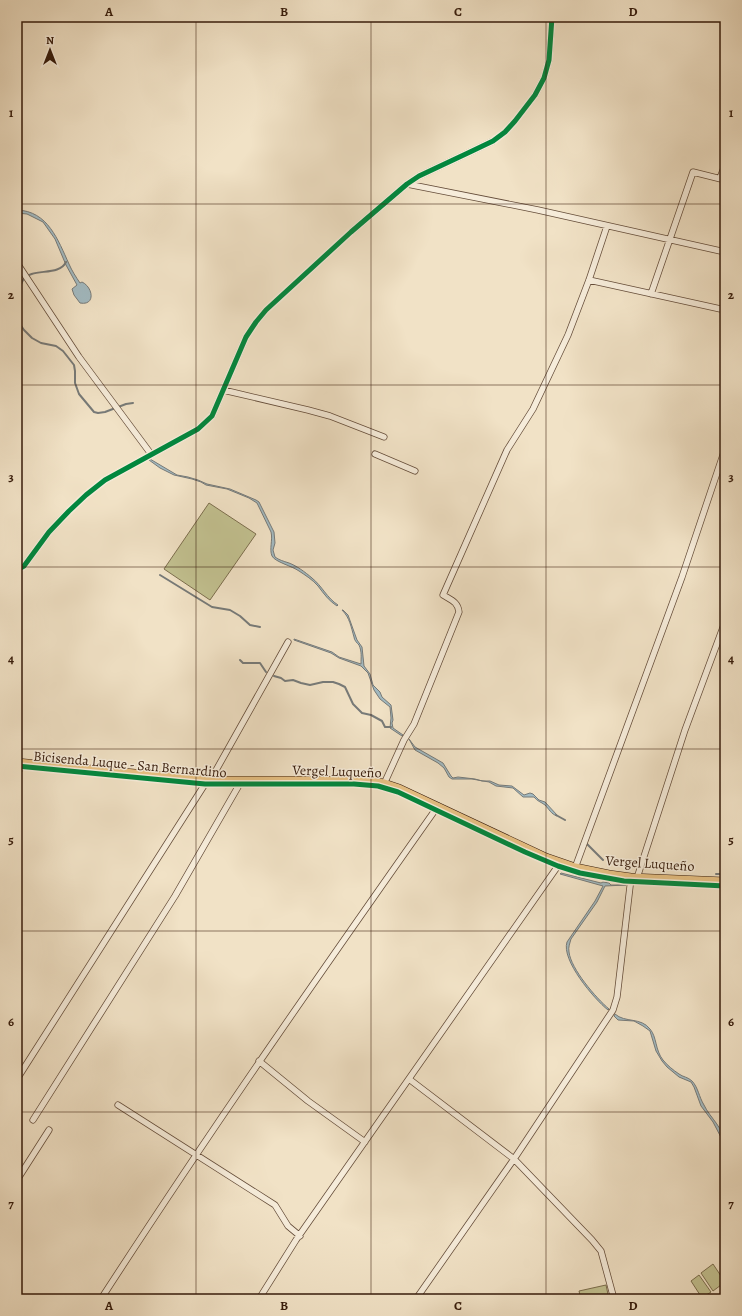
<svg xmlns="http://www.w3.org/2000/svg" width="742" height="1316" font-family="Alegreya,serif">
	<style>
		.park { fill: #c2c190; stroke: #7c6e4e }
		.water { fill: #a2bac1; stroke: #777a78 }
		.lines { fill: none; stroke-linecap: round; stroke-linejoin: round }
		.stream { stroke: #777a78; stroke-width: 2 }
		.minor-casing { stroke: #654d3a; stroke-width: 7 }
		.primary-casing { stroke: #361b0b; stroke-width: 10 }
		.minor { stroke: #f6ecda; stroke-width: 5.5 }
		.primary { stroke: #e8c183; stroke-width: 9 }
		.cycleway-casing { stroke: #f6ecda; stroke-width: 8 }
		.cycleway { stroke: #00873e; stroke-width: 5 }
		.grid { fill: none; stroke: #361b0b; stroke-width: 1; stroke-opacity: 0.55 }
		.labels { text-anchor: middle; stroke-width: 3; stroke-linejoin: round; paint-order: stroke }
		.street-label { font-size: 14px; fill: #361b0b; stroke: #f6ecda }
		.neatline { fill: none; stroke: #361b0b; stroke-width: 1.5 }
		.grid-label { font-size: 13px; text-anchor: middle; font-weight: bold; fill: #361b0b }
	</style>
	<rect width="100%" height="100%" fill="#f1e2c6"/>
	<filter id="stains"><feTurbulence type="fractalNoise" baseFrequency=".005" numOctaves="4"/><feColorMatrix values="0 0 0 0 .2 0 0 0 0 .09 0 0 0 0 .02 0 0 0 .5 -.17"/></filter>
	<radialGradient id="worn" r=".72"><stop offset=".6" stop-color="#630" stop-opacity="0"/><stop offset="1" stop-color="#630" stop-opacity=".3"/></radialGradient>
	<!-- park -->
	<path class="park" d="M209,503L256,534L210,600L164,569Z
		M713,1264L725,1282L713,1291L701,1273Z
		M699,1275L711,1292L702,1298L691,1281Z
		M606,1285L609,1299H581L579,1291Z"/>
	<!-- water -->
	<path class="water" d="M17,210C48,211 58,240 69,264C72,271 76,277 80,283L82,282C93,287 96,306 80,303L74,295L72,289L77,285L66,265L55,239L43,222L27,214L17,213Z
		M150,459L177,475L188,477L198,480L207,484L230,489L256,500L259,502L274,532L275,543L273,550L275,557C279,560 283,561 289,563C297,566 305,572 312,578C322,586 327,598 338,605L337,606C329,601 324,594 318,586C313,580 305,575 299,571C292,566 275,562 272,556C269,549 273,540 271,532L257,503L249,498L227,489L206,485L201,482L192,479L174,475L160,468L149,460Z
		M342,610H343L348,615L357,640L362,647L364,666L370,674L373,685L380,692L382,697L391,705L393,720L392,723L393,728L403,735L402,736L390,728L391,718L390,707L380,699L374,690L368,673L361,666L339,658L331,653L294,640V639L332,652L339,657L361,664C361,657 362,652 359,645C357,643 354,640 354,637C351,627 350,618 342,610Z
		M409,739L415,747L443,763L451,776L453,778L458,777L475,779L482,781H490L499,785L512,786L524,795L530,793L533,794L539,800L545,802L557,815V816C551,814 549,809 545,805C541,802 537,801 534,797H523L513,788L496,786L489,782L472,779H452L449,777L444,768L438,763L415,750Z
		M561,873L601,883L603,882L609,883L611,885H626L605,886L597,902L571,939C570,943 568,947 569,952C571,969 596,998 609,1009L608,1010C594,999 561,960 567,942L595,901L603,886L560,874Z
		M615,1014C625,1023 641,1017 650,1029C657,1037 655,1050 663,1060C667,1065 673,1070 679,1074C683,1077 688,1077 692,1081C698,1087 699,1097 704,1105C710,1118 725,1129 725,1145L713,1122L701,1106L694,1087L691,1082L679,1077L667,1067L662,1061L656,1051L650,1031L643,1026L634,1021L618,1020L614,1016Z"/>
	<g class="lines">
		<!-- stream -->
		<path class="stream" d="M17,298C19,293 20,285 23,280C31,267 59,277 66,262
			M17,320L24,330L32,338L41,343L56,346L63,351L74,365L75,371V383L79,394L94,412L98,413L105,412L126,404L133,403
			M160,575L212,607L230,610L240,616L250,625L260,627
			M240,660L243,663H260L266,672
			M274,676L281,678L285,681L293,680L301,683L310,685L323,682H333L339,684L345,687L353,704L362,713L371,715L382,721L385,727H391
			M556,815L565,820
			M587,844L603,860
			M716,874H725"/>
		<defs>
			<path id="minor" d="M720,178L725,165
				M407,184L538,210L725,252
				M17,263L79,357L151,454
				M589,280L725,310
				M651,294L693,172L725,180
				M223,390L308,410L330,416L384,437
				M375,454L415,471
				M17,570L24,566L49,532L69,511L86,495L105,480L198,429L212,416L246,337L256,322L266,310L351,232L407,184L419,176L470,152L493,141L505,132L515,121L535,95L544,78L549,60L552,17
				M17,773L24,763
				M384,784L404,740L414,724L459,612C458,602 451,600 443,595L507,450L533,409L568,335L589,280L607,226
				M575,868L682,577L725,449
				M637,878L685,730L725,622
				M259,1061L308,1101L365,1142
				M17,1079L205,784L210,781L288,642
				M409,1079L514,1159L592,1240L601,1251L614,1299
				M118,1105L275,1205L288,1226L300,1236
				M33,1120L175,896L242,780
				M17,1180L49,1130
				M101,1299C209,1132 323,969 438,806
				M259,1299L296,1240L560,863
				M416,1299L514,1159L613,1010L617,997L631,878"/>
			<path id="primary" d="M17,763L210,781H366L384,784L399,789L546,858L575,868L609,875L631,878L725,882"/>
		</defs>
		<!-- minor casing -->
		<use href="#minor" class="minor-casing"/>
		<!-- primary casing -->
		<use href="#primary" class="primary-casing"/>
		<!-- minor -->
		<use href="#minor" class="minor"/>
		<!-- primary -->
		<use href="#primary" class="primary"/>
		<defs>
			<path id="cycleway" d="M17,570L24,566L49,532L69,511L86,495L105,480L198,429L212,416L246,337L256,322L266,310L351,232L407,184L419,176L470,152L493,141L505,132L515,121L535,95L544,78L549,60L552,17
				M17,766L205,784H354L378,786L398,792L525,852L558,866L580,873L624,881L725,886"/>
		</defs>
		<!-- cycleway casing -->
		<use href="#cycleway" class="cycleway-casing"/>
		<!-- cycleway -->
		<use href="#cycleway" class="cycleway"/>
	</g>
	<!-- grid -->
	<path class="grid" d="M196,17V1299M371,17V1299M546,17V1299M17,204H725M17,385H725M17,567H725M17,749H725M17,931H725M17,1112H725"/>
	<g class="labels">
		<!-- street labels -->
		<g class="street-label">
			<text transform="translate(130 764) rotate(5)" y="5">Bicisenda Luque - San Bernardino</text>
			<text transform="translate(337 771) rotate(2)" y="5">Vergel Luqueño</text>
			<text transform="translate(650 863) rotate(4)" y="5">Vergel Luqueño</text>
		</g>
	</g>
	<!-- margin -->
	<rect width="742" height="1316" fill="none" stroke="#f1e2c6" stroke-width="44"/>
	<!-- north arrow -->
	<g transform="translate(50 50)" stroke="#f6ecda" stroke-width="3" paint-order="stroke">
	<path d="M0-3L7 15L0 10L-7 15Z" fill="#361b0b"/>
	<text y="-6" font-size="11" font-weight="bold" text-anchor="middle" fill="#361b0b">N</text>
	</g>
	<rect x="22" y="22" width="698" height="1272" class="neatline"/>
	<g class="grid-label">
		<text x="109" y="16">A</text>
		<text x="284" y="16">B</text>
		<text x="458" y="16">C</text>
		<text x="633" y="16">D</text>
		<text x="11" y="117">1</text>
		<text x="731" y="117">1</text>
		<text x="11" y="299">2</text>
		<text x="731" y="299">2</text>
		<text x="11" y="481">3</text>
		<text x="731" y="481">3</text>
		<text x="11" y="663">4</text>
		<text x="731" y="663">4</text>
		<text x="11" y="844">5</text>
		<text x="731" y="844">5</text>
		<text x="11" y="1026">6</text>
		<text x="731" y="1026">6</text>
		<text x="11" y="1208">7</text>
		<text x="731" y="1208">7</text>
		<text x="109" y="1310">A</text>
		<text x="284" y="1310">B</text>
		<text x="458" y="1310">C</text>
		<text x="633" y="1310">D</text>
	</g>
	<rect width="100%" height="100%" filter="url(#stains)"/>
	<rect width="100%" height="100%" fill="url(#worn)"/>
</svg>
